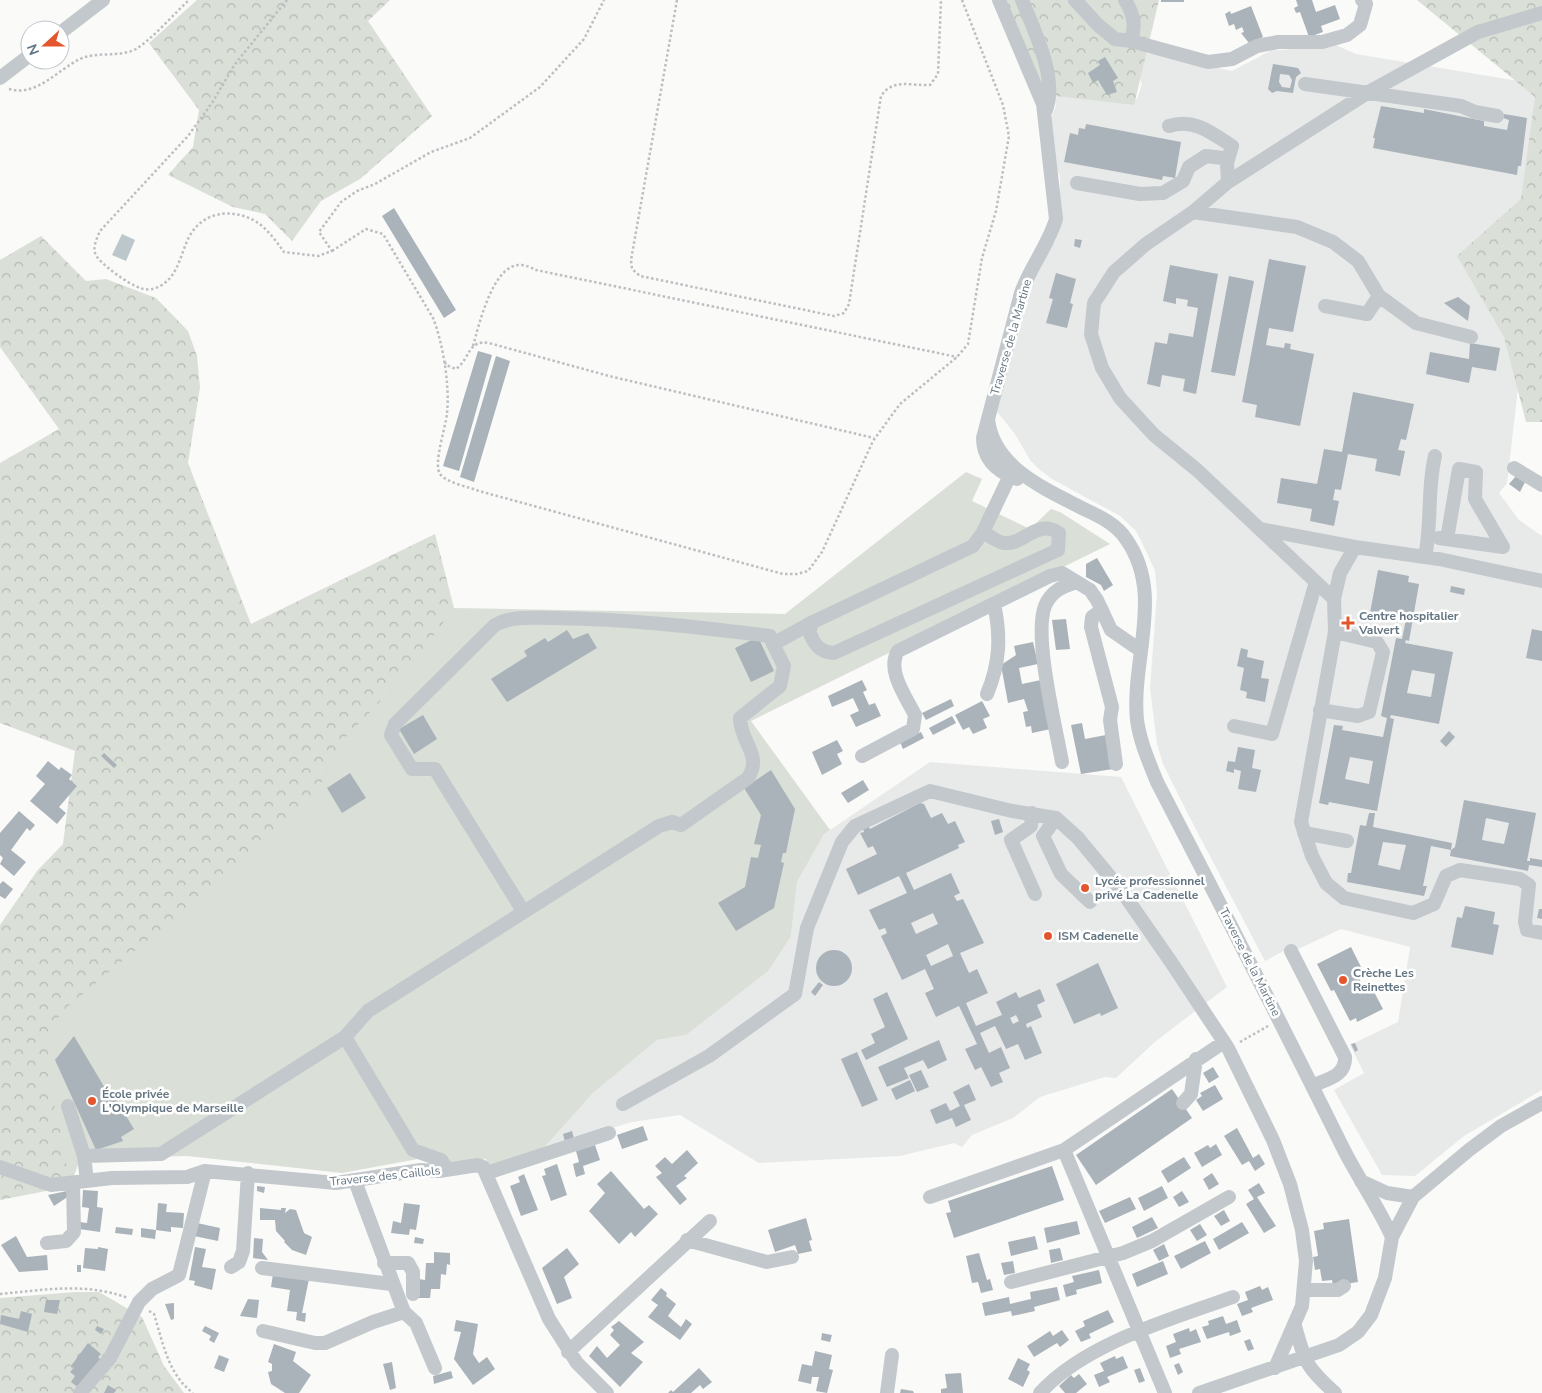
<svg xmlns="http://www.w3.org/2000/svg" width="1542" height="1393" font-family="'Nunito Sans',sans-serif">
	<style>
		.built { fill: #e8e9e9 }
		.grass { fill: #dadfd7 }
		.forest { fill: url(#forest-crowns) }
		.water { fill: #bbc7cb }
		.building { fill: #aab3b9; fill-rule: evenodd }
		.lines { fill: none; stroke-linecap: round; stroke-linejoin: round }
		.path { stroke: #bbbfc2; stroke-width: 2.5; stroke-dasharray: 2.5 2.5; stroke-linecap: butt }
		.minor { stroke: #c3c8cc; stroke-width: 14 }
		.poi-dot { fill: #e4572e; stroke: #fff; stroke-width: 2 }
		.labels { text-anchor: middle; stroke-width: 5; stroke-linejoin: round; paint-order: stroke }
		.street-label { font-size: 12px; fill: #657683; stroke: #fff }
		.poi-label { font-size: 12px; font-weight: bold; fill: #657683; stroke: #fff; text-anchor: start }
	</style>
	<defs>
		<pattern id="forest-crowns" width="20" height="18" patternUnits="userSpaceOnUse" patternTransform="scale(1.25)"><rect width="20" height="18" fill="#dadfd7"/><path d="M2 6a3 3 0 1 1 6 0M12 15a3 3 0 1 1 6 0" fill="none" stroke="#b4b9b4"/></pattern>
	</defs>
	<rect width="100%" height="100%" fill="#fafaf8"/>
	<!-- built -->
	<path class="built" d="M1336,45L1356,54L1542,85V182L1507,483L1499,493L1519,520L1542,536V1090L1464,1136L1415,1176L1382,1175L1334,1090L1364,1073L1350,1045L1398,1022L1410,947L1341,929L1296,950L1293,946L1265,961L1190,818L1163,764L1157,744L1150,688L1157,594L1155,571L1147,553L1136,531L1120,516L1052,479L1040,470L1030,460L1015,434L995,409L1025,292L1056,239L1060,219V176L1053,160L1051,117L1056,106L1053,89L1137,99L1142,84L1136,65L1147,53L1232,71L1270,51Z
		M930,762L1121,777L1227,987L1156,1041L1116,1078L1105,1077L1040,1097L1013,1118L972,1135L962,1147L954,1143L900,1156L759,1163L680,1115L632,1122L543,1149L593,1093L657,1040L686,1035L791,936L797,882L824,834Z"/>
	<!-- grass -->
	<path class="grass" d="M966,472L982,479L972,501L1030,529L1051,509L1060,512L1110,544L751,721L830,830L824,834L797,882L791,936L768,971L686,1035L657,1040L593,1093L543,1149L489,1167L486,1159L439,1166L418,1159L342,1173L187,1156L80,1159L74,1176H55L0,926L398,604L454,608L785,614Z"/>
	<!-- forest -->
	<path class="forest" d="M197,0H390L368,21L432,116L360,179L321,201L292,241L265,214L233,207L168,175L193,147L199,110L149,43Z
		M1003,0H1159L1134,105L1056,96L1045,98Z
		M1417,0H1542V422H1526L1504,337L1457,256L1521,199L1535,97Z
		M41,236L86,281L106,279L156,298L188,331L197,356L200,387L188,463L251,624L435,534L454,608L402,679L341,742L311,805L60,1013C56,1026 50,1040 49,1054C46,1099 70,1142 67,1187L0,1200V925L37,871L63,844L75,751L0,723V463L59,429L0,347V260Z
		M76,1292H99L142,1317L164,1366L184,1393H0V1298Z"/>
	<!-- water -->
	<path class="water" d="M122,234L135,240L126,261L112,255Z"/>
	<!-- building -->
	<path class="building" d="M1161,0H1184V2H1161Z
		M1296,0H1312L1316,12L1335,5L1340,19L1321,26L1323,32L1309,37L1300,12L1296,13L1294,8L1298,6Z
		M1251,6L1263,37L1249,43L1241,33L1244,32L1242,27L1236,30L1234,24L1229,26L1225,14L1230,11L1231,14Z
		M1105,57L1118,78L1113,81L1117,92L1107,95L1098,80L1093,83L1088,73L1100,65L1098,61Z
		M1273,64L1298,68L1301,73L1296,77L1293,93L1277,91L1272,93L1268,89ZM1280,74L1289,75L1292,80L1290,88L1282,87L1279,82Z
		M1381,106L1424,113V109L1484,121V126L1507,130L1509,120L1503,118L1504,114L1527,118L1521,166H1518L1517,175L1373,148L1375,138H1373Z
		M1086,124L1181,142L1175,178L1163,176L1162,180L1064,162L1070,133L1078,135L1079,128L1085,129Z
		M394,208L456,310L444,318L382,216Z
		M1075,239L1082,240L1080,248L1074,246Z
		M1269,259L1306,266L1293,332L1269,328L1266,345L1284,348L1285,343L1291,344L1290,349L1314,354L1300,426L1255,417L1257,405L1242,402Z
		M1170,265L1218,274L1196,394L1183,391L1185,379L1162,375L1160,387L1147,384L1155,342L1167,344L1169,333L1193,337L1198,308L1187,306L1188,300L1176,298V304L1163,301Z
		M1056,273L1076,279L1070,303L1073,304L1067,328L1046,323L1053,299L1049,298Z
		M1229,276L1254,281L1235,376L1211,372Z
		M1458,297L1470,306L1468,321L1444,303Z
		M1470,343L1500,348L1496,371L1472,367L1469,383L1426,374L1430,352L1469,359Z
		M478,351L492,355L459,471L443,466Z
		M496,356L510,361L474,482L460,477Z
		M1353,392L1414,404L1406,440L1401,439L1398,450L1405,451L1400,476L1375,471L1377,459L1348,454L1341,490L1335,489L1333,500L1339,501L1334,526L1310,521L1312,509L1277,503L1281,478L1317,484L1324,449L1342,452Z
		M1516,476L1526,480L1520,492L1509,484Z
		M1097,558L1113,585L1104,591L1101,585L1086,577V564Z
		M1378,570L1409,576L1408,582L1419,584L1409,641L1406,640L1405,643L1453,652L1439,724L1391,715L1390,718L1394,719L1377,811L1329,802L1328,805L1319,803L1334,725L1343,726L1342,730L1383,737L1387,718L1381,716L1396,638L1402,639L1406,619L1370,613ZM1412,670L1435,674L1431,697L1407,693ZM1350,757L1373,761L1369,784L1345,779Z
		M1451,586L1465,589L1464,595L1450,592Z
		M1066,619L1070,649L1056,650L1052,620Z
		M1532,629L1542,631V661L1526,658Z
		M567,630L573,639L588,633L597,648L507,702L491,679L527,656L524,651L545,638L548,642Z
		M758,637L774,671L751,682L735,648Z
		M1033,642L1038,664L1019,668L1022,684L1041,680L1051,729L1032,733L1031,726L1026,727L1023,712L1028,711L1024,699L1008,703L1001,665L1016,655L1014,646Z
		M1241,648L1248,650L1247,657L1264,661L1261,678L1269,679L1265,702L1246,698L1247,692L1240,690L1244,668L1237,666Z
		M862,680L867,690L863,692L869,705L875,703L881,716L856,727L850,715L859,711L853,698L832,707L828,696Z
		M951,699L954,706L926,720L922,713Z
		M982,701L990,716L983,719L987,728L973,734L969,727L963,730L955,715Z
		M423,715L437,739L414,754L399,729Z
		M952,716L956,723L933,735L929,728Z
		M1082,723L1085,739L1106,735L1113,769L1081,774L1071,725Z
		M1449,731L1455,737L1446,747L1440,741Z
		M921,732L924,738L903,749L900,742Z
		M837,740L843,751L837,754L842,764L822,775L812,752Z
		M1238,747L1255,750L1252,768L1261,770L1256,792L1238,789L1241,771L1234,769V773L1226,771L1228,761L1235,762Z
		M104,753L117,765L114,768L101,756Z
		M48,761L59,770L61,767L72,775L69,779L77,786L59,807L66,813L57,824L30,801L45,784L36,776Z
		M771,770L795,809L786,853H783L781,862L784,863L774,908L736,931L718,903L745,887L751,857L758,858L761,845L754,844L761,815L744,788Z
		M350,773L366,798L342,813L327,788Z
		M863,780L869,790L848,803L841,793Z
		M1464,800L1536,813L1527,861H1530V858L1542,860V867L1529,865L1528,871L1450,856L1451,850L1455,847ZM1486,818L1509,823L1504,844L1482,840Z
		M920,803L924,804L931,818L942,813L948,824L955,821L965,842L958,845L959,848L906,873L914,890L951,873L960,893L954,896L957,901L963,899L984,943L960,953L969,973L977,969L988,993L966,1003L976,1026L1002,1015L996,1002L1016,992L1019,998L1040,989L1045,1001L1037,1005L1042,1017L1026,1024L1027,1028L1031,1026L1042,1053L1025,1060L1018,1044L1006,1049L995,1026L980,1033L989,1053L1001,1047L1010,1068L999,1073L1003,1082L991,1087L981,1067L975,1070L965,1049L977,1044L959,1006L936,1017L925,993L934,989L925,969L902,980L881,936L887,933L885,928L879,930L869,910L907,893L899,876L858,895L846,869L877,854L873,846L868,848L860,833L864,832L863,829L869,827L870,829ZM933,913L938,924L916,934L911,923ZM948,944L953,956L931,966L926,955ZM1016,1015L1019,1021L1013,1024L1010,1018Z
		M19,811L35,825L30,831L27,828L11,850L26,862L14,876L0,864L3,858L0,855V833Z
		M1369,813H1375L1373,827L1452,843L1451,850L1431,846L1423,886H1427L1424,896L1347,882L1348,873H1351L1360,825L1366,826ZM1383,842L1406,845L1400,870L1378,865Z
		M999,819L1003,832L995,835L991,821Z
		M3,881L13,889L5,899L0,896V884Z
		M1465,906L1495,912L1493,924L1499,925L1493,955L1451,947L1457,917L1462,918Z
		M1539,909H1542V919L1537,918Z
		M1351,947L1361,967L1355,971L1366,991L1372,988L1383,1009L1357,1022L1356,1018L1350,1021L1334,990L1331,991L1317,964Z
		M816 968a18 18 0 1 1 36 0a18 18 0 1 1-36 0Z
		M1098,963L1118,1008L1101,1016L1100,1013L1074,1024L1056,984Z
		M819,982L823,985L815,996L811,992Z
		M887,992L908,1039L866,1060L861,1050L875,1043L871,1034L885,1027L873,999Z
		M74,1036L109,1095L112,1093L134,1129L121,1137L123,1141L96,1150L55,1060Z
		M939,1040L947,1060L928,1069L923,1060L904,1068L909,1078L887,1087L878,1067Z
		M1355,1043L1358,1050L1355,1052L1351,1044Z
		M857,1052L878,1100L862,1107L841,1059Z
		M1213,1067L1219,1077L1209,1083L1203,1073Z
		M921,1070L929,1087L917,1092L909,1075Z
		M910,1080L915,1091L896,1100L891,1089Z
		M969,1084L976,1100L964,1105L971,1120L956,1127L952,1118L936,1124L930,1110L946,1103L950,1111L960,1106L953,1092Z
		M1215,1085L1223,1099L1203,1111L1196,1100L1202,1096L1200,1093Z
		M1172,1089L1192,1118L1096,1185L1076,1155Z
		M643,1126L648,1140L622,1149L617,1135Z
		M1237,1128L1253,1158L1259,1154L1265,1164L1255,1171L1249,1161L1242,1165L1224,1136Z
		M572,1131L574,1139L565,1142L563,1134Z
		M1216,1144L1222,1155L1202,1167L1194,1153L1208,1145L1210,1148Z
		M595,1145L600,1160L583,1166L585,1174L576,1177L573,1164L579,1162L576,1151Z
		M687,1150L698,1163L684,1176L687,1178L676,1186L687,1199L680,1205L656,1177L662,1173L655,1166L665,1157L672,1164Z
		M1184,1157L1191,1168L1168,1183L1161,1171Z
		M557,1164L567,1195L551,1201L542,1176L546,1175L544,1169Z
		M1052,1166L1064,1200L954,1238L946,1213L951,1212L948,1201Z
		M611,1171L644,1209L649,1205L658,1214L635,1237L631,1232L619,1244L589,1211L605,1193L597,1184Z
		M1212,1173L1219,1184L1209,1190L1203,1179Z
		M524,1174L538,1210L521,1216L510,1186L520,1182L518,1177Z
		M1259,1183L1265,1193L1257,1197L1276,1226L1264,1233L1246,1204L1254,1199L1248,1190Z
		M257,1186L265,1187L264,1193L257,1191Z
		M1162,1186L1168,1198L1144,1211L1138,1198Z
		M83,1190L98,1191L97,1207L103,1208L100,1232L79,1229L80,1222L87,1223L89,1208L82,1207Z
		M67,1191L69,1196L54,1206L48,1195Z
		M1182,1191L1189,1202L1179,1207L1173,1197Z
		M1130,1197L1136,1209L1105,1223L1099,1211Z
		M158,1203L167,1204L166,1212L184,1213L183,1228L171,1227V1232L156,1230Z
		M404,1203L420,1205L416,1230L410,1229L409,1235L391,1233L393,1221L401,1223Z
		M260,1208L281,1210V1208H286L285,1213L290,1209L296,1210L304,1233L312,1237L306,1255L292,1250L284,1242L285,1241L276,1231L275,1220H260Z
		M1224,1210L1230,1221L1221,1226L1214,1216Z
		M1152,1217L1158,1228L1137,1238L1132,1227Z
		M806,1218L812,1240L809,1241L812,1251L798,1254L795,1245L775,1252L768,1230Z
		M1349,1219L1358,1282L1333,1286L1332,1280L1322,1281L1320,1269L1315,1270L1313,1257L1318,1256L1314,1231L1324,1229L1323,1223Z
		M1077,1221L1080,1234L1047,1243L1044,1228Z
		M1242,1222L1249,1233L1219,1250L1213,1239Z
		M197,1223L220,1228L218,1241L194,1236Z
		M1200,1224L1207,1235L1197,1241L1190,1230Z
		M116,1227L133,1229L132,1235L115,1233Z
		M141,1228L156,1230L155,1239L141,1237Z
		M16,1236L27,1257L47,1255L48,1270L19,1272L1,1245Z
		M1035,1236L1038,1249L1011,1256L1008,1242Z
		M415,1237L424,1239L423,1244L414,1243Z
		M254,1238L263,1239L262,1252L268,1260L253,1258Z
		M1205,1241L1211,1253L1181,1269L1174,1256Z
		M1164,1244L1169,1256L1159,1261L1153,1250Z
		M98,1247L108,1249L105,1271L83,1268L85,1248L98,1249Z
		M195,1247L206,1249L202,1267L216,1269L212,1290L194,1285L195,1281L189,1280Z
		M567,1248L579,1264L564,1277L572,1298L557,1304L542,1268Z
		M1060,1248L1063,1260L1051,1263L1049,1250Z
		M434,1252L450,1253V1265L447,1264L446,1275L441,1274L440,1289H431L430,1298H418L419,1279L425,1280L426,1263H434Z
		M979,1253L987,1280L990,1279L993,1290L981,1293L978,1282L972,1283L966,1256Z
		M1013,1261L1015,1273L1004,1275L1001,1263Z
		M1163,1261L1168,1274L1137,1287L1132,1274Z
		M77,1265H81V1272H77Z
		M1099,1270L1102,1283L1076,1290L1077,1294L1066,1297L1063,1285L1074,1282L1072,1276Z
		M273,1274L309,1279L302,1313H306L305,1322L296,1320L297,1312L287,1311L290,1290L271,1287Z
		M1260,1286L1262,1290L1268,1287L1273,1300L1251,1308L1253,1312L1242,1316L1237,1304L1248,1300L1245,1292Z
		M1057,1287L1060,1300L1034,1307L1035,1311L1012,1316L1011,1311L985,1316L982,1303L1009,1297L1010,1304L1031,1299L1030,1292Z
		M661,1288L667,1293L666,1296L676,1304L668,1316L681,1327L686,1319L692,1324L680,1340L648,1317L658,1305L651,1300Z
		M248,1299L259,1300L257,1318L240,1316Z
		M46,1300H60L57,1314L44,1312Z
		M174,1303V1319L171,1320L165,1304Z
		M1108,1310L1114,1322L1089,1334L1091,1338L1081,1342L1075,1331L1085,1326L1083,1321Z
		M21,1311L32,1314L28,1332L0,1324L1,1315L19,1319Z
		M1223,1316L1226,1324L1237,1320L1241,1332L1230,1336L1229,1332L1207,1339L1202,1327L1209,1325L1208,1321Z
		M456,1320L478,1324L473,1354L479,1363L487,1357L495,1369L473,1385L454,1359L461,1332L454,1331Z
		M619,1321L644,1342L631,1353L643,1362L620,1387L589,1356L597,1346L607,1358L620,1345L610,1335L614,1330L611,1327Z
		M97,1326L104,1329L101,1334L95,1330Z
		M205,1326L219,1333L214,1343L209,1340L211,1336L202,1331Z
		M1189,1328L1190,1332L1196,1329L1201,1342L1179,1349L1181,1354L1170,1358L1166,1346L1176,1342L1173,1334Z
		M1062,1330L1069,1340L1060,1347L1057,1343L1034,1357L1027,1346L1050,1331L1053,1336Z
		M822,1333L832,1335L830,1342L821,1340Z
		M1250,1339L1254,1349L1248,1351L1244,1341Z
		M88,1343L101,1354L98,1357L102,1361L80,1389L71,1382L75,1376L70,1372L74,1368L71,1366Z
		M274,1344L296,1352L293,1361L311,1375L299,1393H285L271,1384L268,1372L272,1371V1364L268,1362Z
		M815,1351L832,1355L829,1369L833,1370L827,1393L816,1391L819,1377H812L811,1384L798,1381L802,1364L812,1366Z
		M219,1355L229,1359L224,1372L214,1368Z
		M1115,1356L1116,1359L1123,1356L1128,1368L1107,1377L1110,1382L1099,1387L1094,1375L1104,1371L1100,1363Z
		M1018,1358L1030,1364L1027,1370L1030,1372L1023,1387L1008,1379Z
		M392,1362L396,1388L390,1390L383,1364Z
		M1179,1363L1183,1372L1178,1375L1174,1365Z
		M699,1368L712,1382L703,1389L700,1385L691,1393H668L671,1390L673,1392Z
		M1140,1368L1145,1381L1139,1383L1134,1370Z
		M451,1371L453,1378L434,1384L433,1376Z
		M961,1373L963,1393H941V1389L947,1388L945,1374Z
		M1079,1374L1087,1384L1076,1393H1065L1059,1386L1071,1375L1074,1378Z
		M108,1385L116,1390L114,1393H104Z
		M901,1389L913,1391L914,1393H900Z"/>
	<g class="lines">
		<!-- path -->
		<path class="path" d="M287,0L235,64L212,103L188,136L100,231C97,238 93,246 95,253C98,263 130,285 140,288C145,290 153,290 158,287C178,278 180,255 189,237C203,211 232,208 255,221C267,228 276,241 284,252L318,256L332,251L319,232L341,202L357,191L375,184L431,152L470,138L540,87L584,39L604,0
			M677,0L631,260L632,269L640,276L834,316L844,313L849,304L881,96C893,78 911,86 930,85L938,74L941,0
			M9,89C37,97 57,70 80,59C97,51 119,58 136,49C151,40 175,13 189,0
			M332,251L366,229L383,234L433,318C443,343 450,386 447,413C446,427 433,463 440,474C447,483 469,487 479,491L783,574H797L808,571L822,552L873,441L900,404L957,357L968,344L982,258L996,211L1009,136L1003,105L962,0
			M473,346C479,325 493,263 521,265C526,265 532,268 536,270L957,357
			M445,362L446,365L456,369C470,359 468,339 489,343L609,376L874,438
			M1240,1042L1268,1026
			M0,1294C44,1290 85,1282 128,1298
			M149,1311L154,1314C163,1343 168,1374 193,1393"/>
		<!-- minor -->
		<path class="minor" d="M999,0L1043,104L1056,219C1048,246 1030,267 1021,293L983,438C983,460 998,472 1017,479
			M1022,0C1034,30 1058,78 1046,110
			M1075,0L1098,25L1115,39L1131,41C1136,25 1134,15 1125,0
			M60,33L103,0
			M1131,41L1208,62L1232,59L1257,46L1278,42H1322L1347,35L1360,25L1366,4L1362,0
			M0,78L30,55
			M1305,84L1461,106L1475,112L1497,116
			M1169,126C1194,118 1212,133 1232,146L1227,163L1228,182L1193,212L1146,244L1114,272L1094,303L1091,334L1102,368L1120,398L1154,435L1197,470L1334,599L1335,632L1301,822L1312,856L1326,883L1344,898L1413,913L1434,904L1446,876L1460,870L1520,879L1529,885L1525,922L1527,930L1542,933
			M1228,182L1367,93L1478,32L1542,13
			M1077,183L1140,194L1163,193L1183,181L1189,167L1206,156L1223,158L1227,163
			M1193,212L1297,227L1333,242L1358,261L1379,296L1416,323L1471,337
			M1325,306L1367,314L1379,296
			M988,419C993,468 1047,490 1086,510C1101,517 1117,525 1126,539C1165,594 1131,658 1137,720C1140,742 1149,762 1157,782C1220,903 1282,1025 1343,1148C1358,1178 1378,1206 1392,1237
			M1514,468L1542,485
			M1260,529L1355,547L1439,559L1542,581
			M1439,538L1503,547
			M1447,539L1459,469L1476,472L1475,499L1503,547
			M1425,557C1432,523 1427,489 1435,456
			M1334,599L1340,573L1355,547
			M1102,610L1092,617L1091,627L1112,707L1110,720L1116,764
			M813,622L809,631C814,645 820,652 834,653L1058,550L1059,533C1037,518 1025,545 1004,543C997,542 990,536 983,532
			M987,694C1000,663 1001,636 994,604
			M1320,710L1358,716L1369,712L1383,652L1377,642L1335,632
			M1234,726L1272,734L1316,582
			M862,756L913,729L915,715C906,697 886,670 898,651L1050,576L1062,573L1090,590L1097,600L1111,630L1140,650
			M1062,762C1056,728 1033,636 1045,606C1051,591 1063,586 1077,582
			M1032,813L1031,826L1011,840L1035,894
			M1056,818L1043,836L1061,874L1090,902
			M1304,833L1347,841
			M523,911L435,769H412L391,735L395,724L495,625C513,615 535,618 555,618C627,619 698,627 770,636L773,644L813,622L973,546L983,532L1014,467
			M1291,951L1345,1057C1346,1076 1327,1079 1312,1086
			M1183,1103L1191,1094L1196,1059
			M623,1104L709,1056L795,994L807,928L842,842L855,826L930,791L1012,811L1056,818L1078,838L1121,890L1171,962L1228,1048L1273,1140L1290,1184L1302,1230L1306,1261L1302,1306L1275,1368
			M68,1106L84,1156L87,1181
			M1064,1150L1165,1393
			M84,1156L161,1154L345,1037
			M0,1167L51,1185L112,1178L187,1177L205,1171L336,1183L421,1170L439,1171L478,1165L483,1167L549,1319L577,1363L607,1393
			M447,1169L441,1160L413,1150L345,1037L368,1011L659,826L672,822L681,825L748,778C763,755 740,742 740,718L780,686L784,666L773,644
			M487,1173L609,1133
			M355,1181L404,1312L416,1323L435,1368
			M1361,1181L1387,1193L1413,1197
			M930,1197L1064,1150L1224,1042
			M687,1240L767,1262L792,1257
			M47,1243L66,1241L74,1232L73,1183
			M384,1263H408L413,1272V1294
			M231,1267L239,1262L243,1251L248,1173
			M262,1268L391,1284
			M1011,1282L1123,1253L1152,1241L1229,1197
			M1304,1290H1338L1344,1286
			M1295,1326C1305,1362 1306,1367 1335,1393
			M263,1331L315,1343H325L373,1322L404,1312
			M568,1352L710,1221
			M80,1393L110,1358L139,1302L152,1289L179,1275L205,1171
			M887,1393L892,1355
			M1040,1393C1084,1344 1171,1319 1233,1297
			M1199,1393L1339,1345L1358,1332L1371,1315L1385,1278L1392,1237L1413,1197L1469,1150L1501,1126L1542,1103"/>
	</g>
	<!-- markers -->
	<g class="poi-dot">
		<path d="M1345.5 615.5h5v5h5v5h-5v5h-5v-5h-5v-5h5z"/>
		<circle cx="1085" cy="888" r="5"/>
		<circle cx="1048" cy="936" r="5"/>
		<circle cx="1343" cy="980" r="5"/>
		<circle cx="92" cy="1101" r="5"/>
	</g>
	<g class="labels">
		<!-- street labels -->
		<g class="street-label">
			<text transform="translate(1011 337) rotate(-74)" y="4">Traverse de la Martine</text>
			<text transform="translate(1250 962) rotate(63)" y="4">Traverse de la Martine</text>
			<text transform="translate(385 1176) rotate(-6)" y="4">Traverse des Caillols</text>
		</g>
		<!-- poi labels -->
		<g class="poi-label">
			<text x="1359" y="620">Centre hospitalier<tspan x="1359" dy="14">Valvert</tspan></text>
			<text x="1095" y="885">Lycée professionnel<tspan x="1095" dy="14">privé La Cadenelle</tspan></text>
			<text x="1058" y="940">ISM Cadenelle</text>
			<text x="1353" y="977">Crèche Les<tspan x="1353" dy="14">Reinettes</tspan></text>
			<text x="102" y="1098">École privée<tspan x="102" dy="14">L'Olympique de Marseille</tspan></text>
		</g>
	</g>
	<!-- north arrow -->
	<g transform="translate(45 45) rotate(249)"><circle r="24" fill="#ffffff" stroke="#c1c8cd"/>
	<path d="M0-4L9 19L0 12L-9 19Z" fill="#e4572e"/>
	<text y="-8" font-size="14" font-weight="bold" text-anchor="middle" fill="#657683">N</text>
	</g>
</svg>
